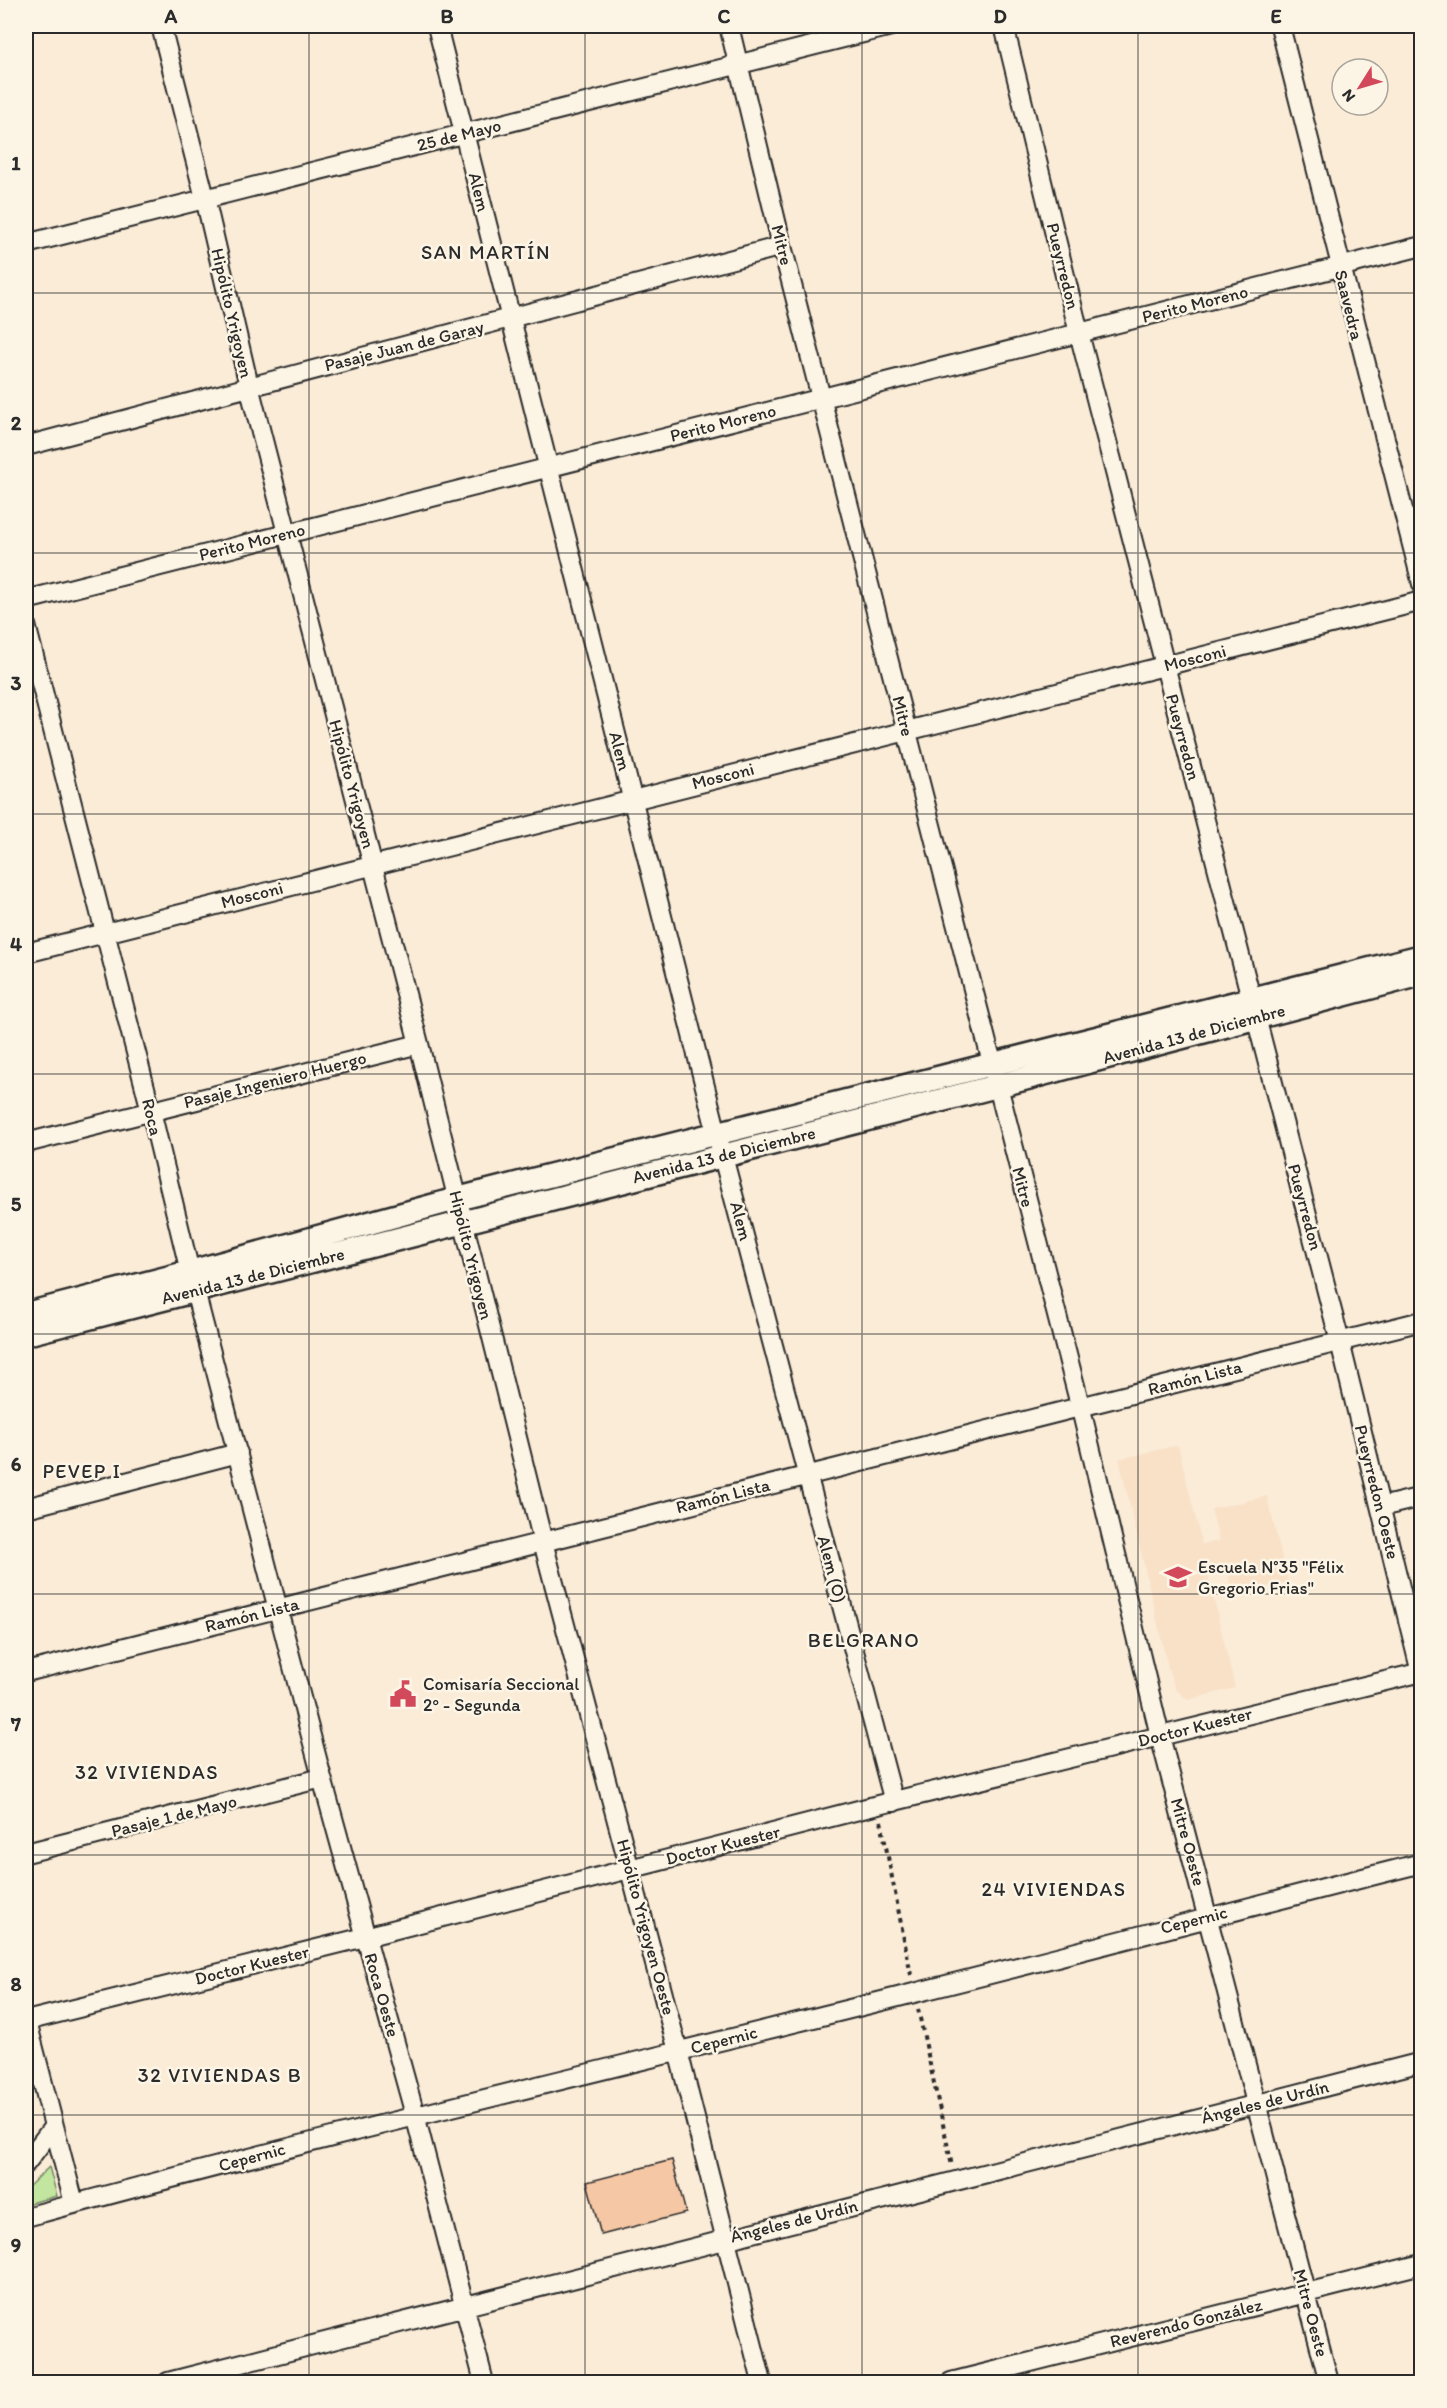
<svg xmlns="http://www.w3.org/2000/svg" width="1447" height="2408" font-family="Itim,sans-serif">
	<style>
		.built { fill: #f9e1c8 }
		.green { fill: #c2e6a0; stroke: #768866; stroke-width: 1.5 }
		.building { fill: #f5c7a4; stroke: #2b2b2b; stroke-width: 1.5 }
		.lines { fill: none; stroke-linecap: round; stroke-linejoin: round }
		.minor-casing { stroke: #2b2b2b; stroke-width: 22 }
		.tertiary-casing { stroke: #2b2b2b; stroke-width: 27 }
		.path { stroke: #2b2b2b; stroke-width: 4; stroke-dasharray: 4.5 4.5; stroke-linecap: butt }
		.minor { stroke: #fcf5e5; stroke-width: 18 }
		.tertiary { stroke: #fcf5e5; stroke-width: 22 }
		.grid { fill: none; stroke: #2b2b2b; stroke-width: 1.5; stroke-opacity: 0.55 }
		.labels { text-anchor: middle; stroke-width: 5; stroke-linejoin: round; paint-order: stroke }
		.street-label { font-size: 18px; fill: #2b2b2b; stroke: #fcf5e5 }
		.poi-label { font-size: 18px; fill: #2b2b2b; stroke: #fcf5e5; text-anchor: start }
		.neighbourhood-label { font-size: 20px; letter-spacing: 1.5px; fill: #2b2b2b; stroke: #fcf5e5 }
		.neatline { fill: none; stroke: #2b2b2b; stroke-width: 2 }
		.grid-label { font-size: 20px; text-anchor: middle; font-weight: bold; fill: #2b2b2b }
	</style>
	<rect width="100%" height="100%" fill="#fbecd8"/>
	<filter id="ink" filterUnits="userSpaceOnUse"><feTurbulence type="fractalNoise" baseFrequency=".0167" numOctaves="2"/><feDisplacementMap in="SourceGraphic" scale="12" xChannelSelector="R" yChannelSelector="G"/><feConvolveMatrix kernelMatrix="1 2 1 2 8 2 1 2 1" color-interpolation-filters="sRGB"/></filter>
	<g filter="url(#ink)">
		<!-- built -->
		<path class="built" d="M1178,1445L1202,1544L1219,1541L1211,1509L1267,1496L1288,1582L1233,1595L1227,1567L1207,1571L1235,1688L1188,1700L1175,1689L1168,1668L1119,1459Z"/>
		<!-- green -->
		<path class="green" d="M49,2167L57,2196L26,2204V2189Z"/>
		<!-- building -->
		<path class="building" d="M672,2160L686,2213L601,2235L587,2182Z"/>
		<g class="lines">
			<defs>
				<path id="minor" d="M161,26L205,198L249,386L419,1044L543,1542L678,2051L762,2382
					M437,26L717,1134L894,1802
					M729,26L782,246L1080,1405L1160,1736L1329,2382
					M1004,26L1079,333L1340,1342L1422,1677
					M1280,26L1422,584
					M26,244L891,26
					M26,446C277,378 530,314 782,246
					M26,600L1422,246
					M26,625L151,1111L190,1272L322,1778L415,2115L484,2382
					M26,953L1422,601
					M26,1143L419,1044
					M1381,1507L1422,1497
					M26,1508L238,1453
					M26,1672L1422,1321
					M26,1853L322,1778
					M26,2018L74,2203
					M26,2021L365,1937L878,1805L1422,1672
					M26,2163L54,2126
					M26,2217C319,2137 615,2068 910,1994C1081,1952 1251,1906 1422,1863
					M168,2382L1422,2062
					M951,2382L1422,2264"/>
				<path id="tertiary" d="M26,1314L190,1272L457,1199L1422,956
					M26,1334L997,1086L1422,974"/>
			</defs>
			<!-- minor casing -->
			<use href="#minor" class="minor-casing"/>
			<!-- tertiary casing -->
			<use href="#tertiary" class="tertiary-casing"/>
			<!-- path -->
			<path class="path" d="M881,1821L911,1975
				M918,2009L952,2166"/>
			<!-- minor -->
			<use href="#minor" class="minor"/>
			<!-- tertiary -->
			<use href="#tertiary" class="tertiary"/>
		</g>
	</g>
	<!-- grid -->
	<path class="grid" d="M309,26V2382M585,26V2382M862,26V2382M1138,26V2382M26,293H1422M26,553H1422M26,814H1422M26,1074H1422M26,1334H1422M26,1594H1422M26,1855H1422M26,2115H1422"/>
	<!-- icons -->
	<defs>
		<symbol id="school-bare" viewBox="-9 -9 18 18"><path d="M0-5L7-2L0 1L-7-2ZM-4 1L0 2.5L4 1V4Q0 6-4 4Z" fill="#d1495b" stroke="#fcf5e5" stroke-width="2.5" paint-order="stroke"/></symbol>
		<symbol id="civic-bare" viewBox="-9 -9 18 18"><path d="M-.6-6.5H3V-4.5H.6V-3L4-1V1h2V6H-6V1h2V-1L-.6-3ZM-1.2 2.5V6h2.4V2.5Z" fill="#d1495b" stroke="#fcf5e5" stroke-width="2.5" paint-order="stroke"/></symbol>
	</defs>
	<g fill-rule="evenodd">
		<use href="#school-bare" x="1159" y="1558" width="38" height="38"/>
		<use href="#civic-bare" x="384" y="1675" width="38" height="38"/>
	</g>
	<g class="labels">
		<!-- street labels -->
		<g class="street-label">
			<text transform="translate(459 135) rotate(-14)" y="6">25 de Mayo</text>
			<text transform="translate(479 192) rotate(76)" y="6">Alem</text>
			<text transform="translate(782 245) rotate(76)" y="6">Mitre</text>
			<text transform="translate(1063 266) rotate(76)" y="6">Pueyrredon</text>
			<text transform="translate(1195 304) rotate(-14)" y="6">Perito Moreno</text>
			<text transform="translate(1349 305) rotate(76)" y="6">Saavedra</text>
			<text transform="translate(232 313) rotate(77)" y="6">Hipólito Yrigoyen</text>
			<text transform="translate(404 346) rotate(-14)" y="6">Pasaje Juan de Garay</text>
			<text transform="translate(723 423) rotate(-14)" y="6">Perito Moreno</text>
			<text transform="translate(252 542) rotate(-14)" y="6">Perito Moreno</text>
			<text transform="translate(1195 658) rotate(-14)" y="6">Mosconi</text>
			<text transform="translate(903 716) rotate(76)" y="6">Mitre</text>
			<text transform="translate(1183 737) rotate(75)" y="6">Pueyrredon</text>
			<text transform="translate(620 751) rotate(75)" y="6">Alem</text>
			<text transform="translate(723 776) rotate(-14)" y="6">Mosconi</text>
			<text transform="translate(352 784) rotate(75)" y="6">Hipólito Yrigoyen</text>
			<text transform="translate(252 895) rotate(-14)" y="6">Mosconi</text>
			<text transform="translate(1194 1034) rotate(-15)" y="6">Avenida 13 de Diciembre</text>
			<text transform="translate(275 1080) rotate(-14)" y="6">Pasaje Ingeniero Huergo</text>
			<text transform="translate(152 1117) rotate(76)" y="6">Roca</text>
			<text transform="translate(724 1155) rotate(-14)" y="6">Avenida 13 de Diciembre</text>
			<text transform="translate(1023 1187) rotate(75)" y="6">Mitre</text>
			<text transform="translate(1305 1207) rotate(75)" y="6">Pueyrredon</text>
			<text transform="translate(741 1221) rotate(75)" y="6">Alem</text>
			<text transform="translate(471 1255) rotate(76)" y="6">Hipólito Yrigoyen</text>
			<text transform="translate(253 1276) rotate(-14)" y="6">Avenida 13 de Diciembre</text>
			<text transform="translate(1195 1378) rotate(-14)" y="6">Ramón Lista</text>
			<text transform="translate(1377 1492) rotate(76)" y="6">Pueyrredon Oeste</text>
			<text transform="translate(723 1496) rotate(-14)" y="6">Ramón Lista</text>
			<text transform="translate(832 1569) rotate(75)" y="6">Alem (O)</text>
			<text transform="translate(252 1615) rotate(-14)" y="6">Ramón Lista</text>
			<text transform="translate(1195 1727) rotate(-14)" y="6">Doctor Kuester</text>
			<text transform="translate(174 1816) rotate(-14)" y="6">Pasaje 1 de Mayo</text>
			<text transform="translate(1188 1842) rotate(75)" y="6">Mitre Oeste</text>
			<text transform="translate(723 1845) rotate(-14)" y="6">Doctor Kuester</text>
			<text transform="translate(1194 1920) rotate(-14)" y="6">Cepernic</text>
			<text transform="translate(646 1927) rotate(75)" y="6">Hipólito Yrigoyen Oeste</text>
			<text transform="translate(252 1965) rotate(-14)" y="6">Doctor Kuester</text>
			<text transform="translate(382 1995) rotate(74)" y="6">Roca Oeste</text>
			<text transform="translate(724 2040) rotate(-14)" y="6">Cepernic</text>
			<text transform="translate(1265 2102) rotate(-14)" y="6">Ángeles de Urdín</text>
			<text transform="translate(252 2157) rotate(-15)" y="6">Cepernic</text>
			<text transform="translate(794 2221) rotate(-14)" y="6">Ángeles de Urdín</text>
			<text transform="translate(1311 2313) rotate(75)" y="6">Mitre Oeste</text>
			<text transform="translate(1186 2323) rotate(-14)" y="6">Reverendo González</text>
		</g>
		<!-- poi labels -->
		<g class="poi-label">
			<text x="1198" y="1573">Escuela N°35 "Félix<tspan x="1198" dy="21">Gregorio Frias"</tspan></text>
			<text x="423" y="1690">Comisaría Seccional<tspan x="423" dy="21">2º - Segunda</tspan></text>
		</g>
		<!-- neighbourhood labels -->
		<g class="neighbourhood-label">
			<text x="486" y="259">SAN MARTÍN</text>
			<text x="82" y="1478">PEVEP I</text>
			<text x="864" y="1647">BELGRANO</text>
			<text x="147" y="1779">32 VIVIENDAS</text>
			<text x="1054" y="1896">24 VIVIENDAS</text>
			<text x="220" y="2082">32 VIVIENDAS B</text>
		</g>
	</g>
	<!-- margin -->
	<rect width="1447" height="2408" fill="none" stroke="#fcf5e5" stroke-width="66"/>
	<!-- north arrow -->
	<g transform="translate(1360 87) rotate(233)"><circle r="28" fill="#fcf5e5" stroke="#a8a49b" stroke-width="1.5"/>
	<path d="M0-4.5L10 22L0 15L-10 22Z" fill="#d1495b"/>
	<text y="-9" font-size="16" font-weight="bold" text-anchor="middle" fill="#2b2b2b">N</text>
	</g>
	<rect x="33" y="33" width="1381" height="2342" class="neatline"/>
	<g class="grid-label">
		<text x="171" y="23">A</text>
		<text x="447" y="23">B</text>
		<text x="724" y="23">C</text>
		<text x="1000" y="23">D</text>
		<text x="1276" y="23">E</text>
		<text x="16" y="170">1</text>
		<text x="16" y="430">2</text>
		<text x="16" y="690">3</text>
		<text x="16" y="951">4</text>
		<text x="16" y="1211">5</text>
		<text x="16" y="1471">6</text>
		<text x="16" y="1731">7</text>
		<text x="16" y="1991">8</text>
		<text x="16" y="2252">9</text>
	</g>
</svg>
